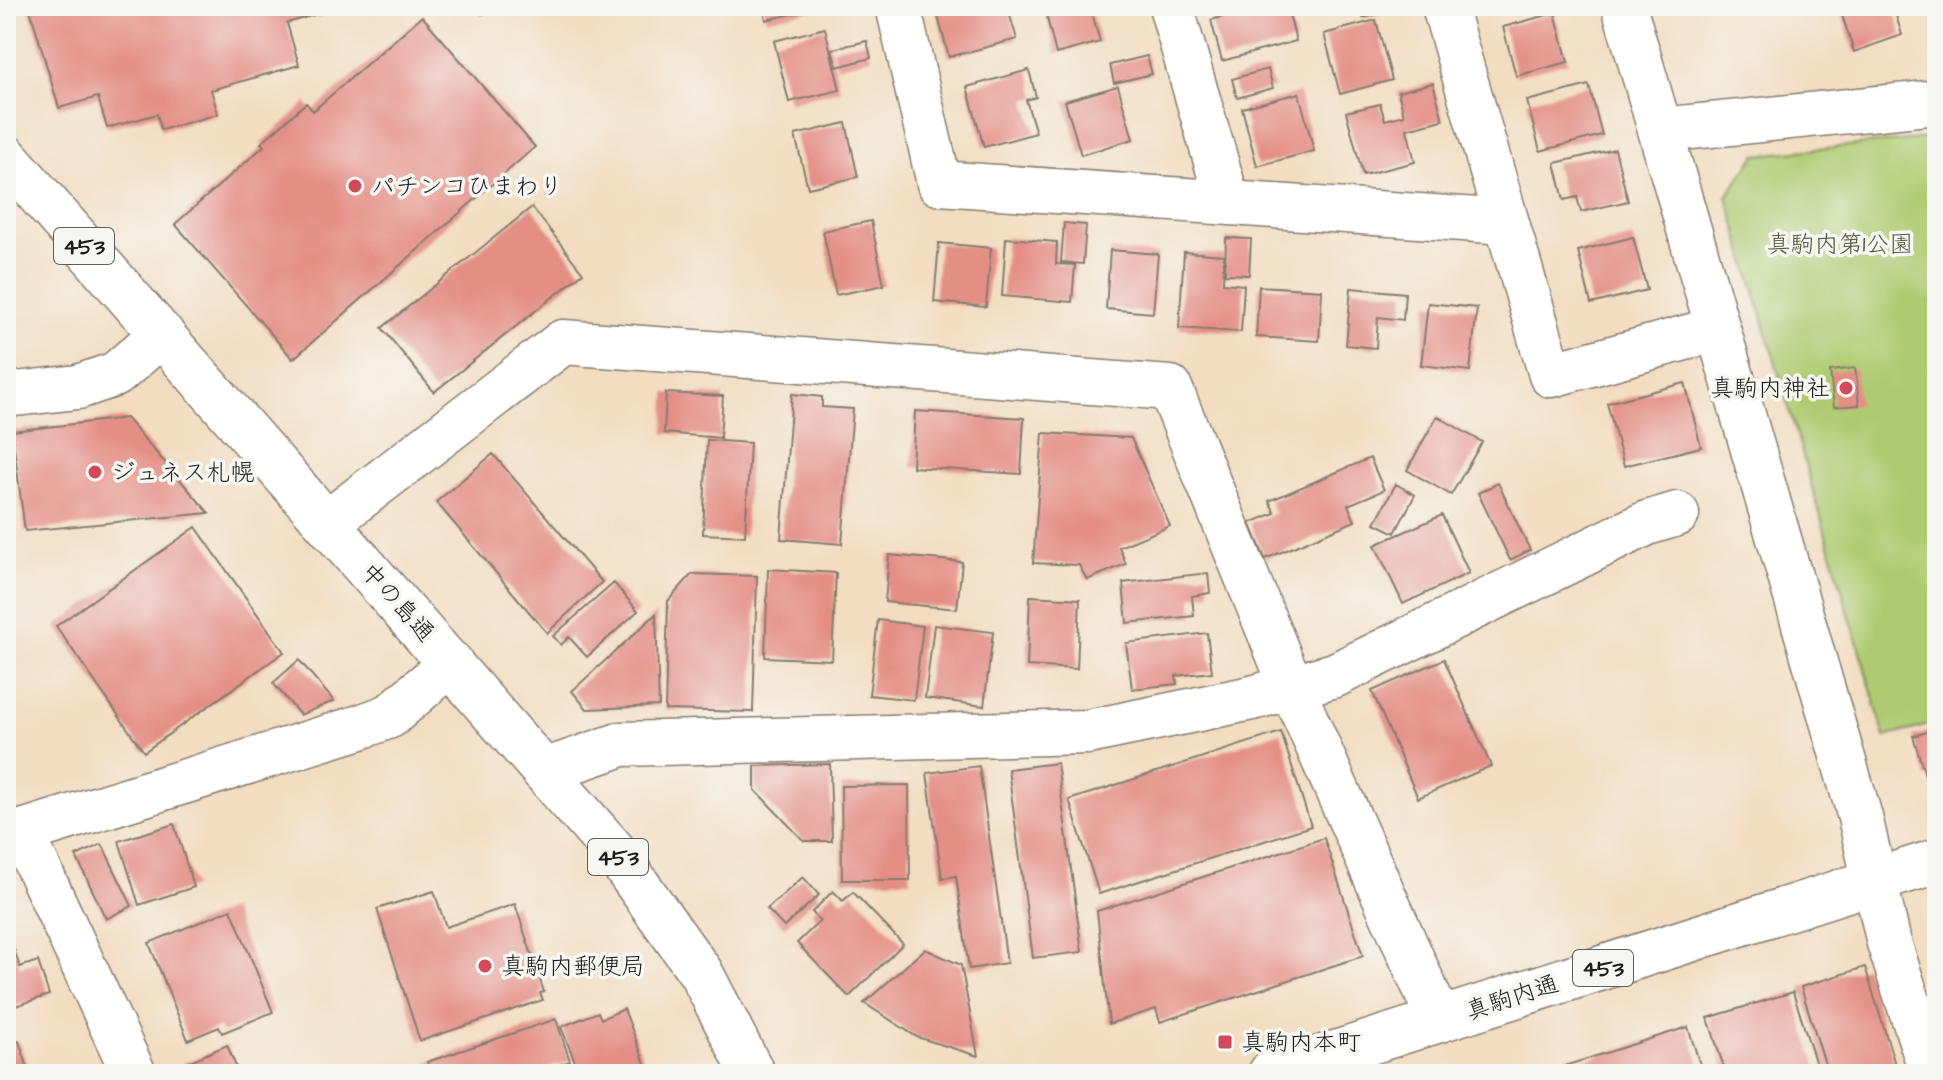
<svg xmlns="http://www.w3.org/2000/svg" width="1943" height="1080" font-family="'Architects Daughter','Klee One',sans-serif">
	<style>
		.green { fill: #afcb71; stroke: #667446; stroke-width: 2 }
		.building { fill: #e48f86 }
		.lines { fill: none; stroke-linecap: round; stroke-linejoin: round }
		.minor-casing { stroke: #877c6e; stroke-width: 47 }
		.trunk-casing { stroke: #877c6e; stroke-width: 47 }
		.minor { stroke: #fff; stroke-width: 44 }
		.trunk { stroke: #fff; stroke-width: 44 }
		.poi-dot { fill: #d1495b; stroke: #f6f6f2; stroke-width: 3 }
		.labels { text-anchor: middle; stroke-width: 7; stroke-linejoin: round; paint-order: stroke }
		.shield { fill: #f6f6f2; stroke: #5d5d5c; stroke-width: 2 }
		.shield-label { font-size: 22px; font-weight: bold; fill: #1c1c1c }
		.poi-label { font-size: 24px; fill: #1c1c1c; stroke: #f6f6f2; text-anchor: start }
		.park-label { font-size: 24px; fill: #4f593a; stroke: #f6f6f2 }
		.street-label { font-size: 24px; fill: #1c1c1c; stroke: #f6f6f2 }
	</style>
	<rect width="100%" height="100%" fill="#f6f6f2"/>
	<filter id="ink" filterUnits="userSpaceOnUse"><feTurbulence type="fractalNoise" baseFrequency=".0125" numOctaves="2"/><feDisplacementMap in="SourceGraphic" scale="16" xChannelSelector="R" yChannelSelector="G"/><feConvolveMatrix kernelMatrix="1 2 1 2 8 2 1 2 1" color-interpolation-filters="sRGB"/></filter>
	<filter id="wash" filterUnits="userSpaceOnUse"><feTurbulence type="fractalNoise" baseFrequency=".006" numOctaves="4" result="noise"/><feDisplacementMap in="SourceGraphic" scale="32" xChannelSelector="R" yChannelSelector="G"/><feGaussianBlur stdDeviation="1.8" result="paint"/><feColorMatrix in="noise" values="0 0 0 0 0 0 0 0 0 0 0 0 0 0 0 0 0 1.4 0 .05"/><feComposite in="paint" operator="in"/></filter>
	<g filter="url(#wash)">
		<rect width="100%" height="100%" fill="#f2ddc1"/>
		<!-- green -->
		<path class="green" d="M1937,137V723L1885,737L1727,196L1756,155Z"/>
		<g id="blocks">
			<!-- building -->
			<path class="building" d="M29,6H341V7L287,23L299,65L211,90L218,114L161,130L157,114L107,128L98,97L59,108Z
				M479,6H508V7L482,14Z
				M763,6H824V7L766,20Z
				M935,6H1007L1017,39L949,57Z
				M1044,6H1090L1100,42L1056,54Z
				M1264,6H1287L1296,41L1222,61L1211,20Z
				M1360,6H1406V7L1363,18Z
				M1839,6H1893L1902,35L1854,52Z
				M1555,13L1568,62L1516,76L1503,27Z
				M422,16L535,147L293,359L175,224L264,146L261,143L306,103L313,111Z
				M1376,20L1392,80L1340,94L1324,34Z
				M825,28L840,90L789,102L774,41Z
				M867,41L871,58L837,67L832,49Z
				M1147,56L1152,74L1114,83L1110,65Z
				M1268,69L1273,88L1237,98L1232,79Z
				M1029,70L1036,97L1026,100L1036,133L984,147L967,87Z
				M1433,83L1443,120L1407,129L1415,162L1363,175L1346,112L1380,104L1385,120L1404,115L1398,92Z
				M1589,85L1602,135L1540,151L1527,101Z
				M1118,86L1133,139L1081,155L1065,101Z
				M1299,93L1314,151L1257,166L1242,108Z
				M846,123L858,177L808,188L795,135Z
				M1615,149L1628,201L1581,212L1577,197L1564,200L1555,163Z
				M532,207L583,273L434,392L382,328Z
				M871,221L884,285L836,295L823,231Z
				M1064,223L1086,225L1083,264L1061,262Z
				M1633,237L1647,290L1591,304L1578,251Z
				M1006,238L1057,242L1056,264L1075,265L1072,302L1002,296Z
				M1226,238L1251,239L1249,275L1225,274Z
				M939,243L991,248L986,307L934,302Z
				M1110,250L1158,254L1153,313L1106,309Z
				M1184,252L1224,255L1223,283L1244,285L1241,332L1179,328Z
				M1259,286L1322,290L1319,341L1256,337Z
				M1351,288L1405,293L1403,320L1378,317L1376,348L1346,345Z
				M1428,303L1477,308L1470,371L1421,365Z
				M1855,368L1859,405L1834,407L1830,371Z
				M1685,383L1701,447L1624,466L1607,403Z
				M666,393L723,396L720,438L664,433Z
				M792,394L822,397V407L853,409L842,544L781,539Z
				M915,411L1024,418L1021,474L912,467Z
				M1437,416L1482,442L1451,495L1407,470Z
				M126,418L209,513L25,531L12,431Z
				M1043,433L1131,438L1170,526L1119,547L1126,564L1087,580L1079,565L1033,563Z
				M707,440L750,443L745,536L703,534Z
				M493,454L602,582L547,633L436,502Z
				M1370,458L1384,490L1348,505L1355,521L1265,559L1250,523L1275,513L1269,501Z
				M1498,483L1530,550L1510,560L1478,493Z
				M1396,484L1415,495L1395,533L1375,523Z
				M6,487L12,528L6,529Z
				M1442,515L1469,573L1403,604L1375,545Z
				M196,527L284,652L144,752L56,626Z
				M889,555L962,562L957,609L885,602Z
				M768,569L836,573L832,660L765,657Z
				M1208,573L1210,593L1192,596L1194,616L1127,623L1123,583Z
				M692,574L757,576L753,712L665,710L668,601Z
				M614,583L638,611L587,657L569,637L561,645L553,636Z
				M1030,596L1080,599L1077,669L1027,666Z
				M656,614L659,706L587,709L572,691Z
				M878,620L923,626L914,700L869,695Z
				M934,625L993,632L984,706L925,698Z
				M1207,633L1212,672L1176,676L1177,684L1132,689L1126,643Z
				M1444,659L1491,766L1418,798L1372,691Z
				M299,660L334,701L300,715L273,683Z
				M1937,729V774L1926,778L1913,736Z
				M1281,732L1311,826L1099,894L1069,800Z
				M1057,763L1082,952L1033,958L1008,769Z
				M830,764L832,841H804L755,790V766Z
				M979,766L1007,963L969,969L956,876L942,878L927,773Z
				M909,785L910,880H842L841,786Z
				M174,824L194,887L139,905L119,841Z
				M1324,838L1363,956L1160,1022L1156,1009L1109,1024L1097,911Z
				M102,844L132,906L106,919L76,856Z
				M803,877L819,895L784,927L767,909Z
				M434,891L446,927L515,904L544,992L540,993L543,1000L420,1041L377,909Z
				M833,891L843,901L853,892L903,944L849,997L797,943L820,921L812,912Z
				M231,909L273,1012L222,1033L219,1027L188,1040L149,943Z
				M9,935L20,967L38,961L49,995L6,1009V936Z
				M925,949L961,965L978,1056L917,1037L864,1003Z
				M1865,967L1898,1074H1828L1801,987Z
				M1793,992L1819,1074H1726L1708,1018Z
				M624,1009L648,1071L580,1074L561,1027L598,1012L601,1019Z
				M556,1019L570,1061L532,1074H431L427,1062Z
				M1688,1027L1703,1074H1542V1073Z
				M19,1041L30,1074H6V1046Z
				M227,1045L239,1074H176L174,1068Z"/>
		</g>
	</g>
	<g filter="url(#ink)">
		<use href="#blocks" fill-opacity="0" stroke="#877c6e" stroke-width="2"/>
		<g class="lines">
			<defs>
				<path id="minor" d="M898,6L939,183L1506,222
					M1171,6L1228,203
					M1444,6L1551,375L1717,329
					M1624,6L1860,817L1889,943L1932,1074
					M1661,130L1937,102
					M6,395L78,387L116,374L162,334
					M327,523L563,342L1170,388L1292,688L1439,1020
					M544,771L622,744L1088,732L1252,698L1335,675L1647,523L1677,514
					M22,833L134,1074
					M6,837L360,727L390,716L451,663"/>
				<path id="trunk" d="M6,157L613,850L701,973L753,1074
					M1270,1074L1937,861"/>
			</defs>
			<!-- minor casing -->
			<use href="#minor" class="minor-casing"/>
			<!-- trunk casing -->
			<use href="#trunk" class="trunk-casing"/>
			<!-- minor -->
			<use href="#minor" class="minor"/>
			<!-- trunk -->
			<use href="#trunk" class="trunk"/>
		</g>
	</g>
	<!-- markers -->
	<g class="poi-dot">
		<circle cx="355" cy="186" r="8"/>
		<circle cx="1846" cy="388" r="8"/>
		<circle cx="95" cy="472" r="8"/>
		<circle cx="485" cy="966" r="8"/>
		<rect x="1217" y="1034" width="16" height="16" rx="4"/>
	</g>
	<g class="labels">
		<!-- shield labels -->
		<g class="shield">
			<rect x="54" y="228" width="60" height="36" rx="6"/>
			<rect x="588" y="839" width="60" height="36" rx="6"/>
			<rect x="1573" y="950" width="60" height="36" rx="6"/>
		</g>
		<g class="shield-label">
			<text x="84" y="254">453</text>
			<text x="618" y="865">453</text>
			<text x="1603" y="976">453</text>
		</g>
		<!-- poi labels -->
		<g class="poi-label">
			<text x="371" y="194">パチンコひまわり</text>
			<text x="1830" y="396" text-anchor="end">真駒内神社</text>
			<text x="111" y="480">ジュネス札幌</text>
			<text x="501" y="974">真駒内郵便局</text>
			<text x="1241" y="1050">真駒内本町</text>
		</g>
		<!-- park labels -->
		<g class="park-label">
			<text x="1840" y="252">真駒内第1公園</text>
		</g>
		<!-- street labels -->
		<g class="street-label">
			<text transform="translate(398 602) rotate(48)" y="8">中の島通</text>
			<text transform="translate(1512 997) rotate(-18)" y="8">真駒内通</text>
		</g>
	</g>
	<!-- margin -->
	<rect width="1943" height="1080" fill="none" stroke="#f6f6f2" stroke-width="32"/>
</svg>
